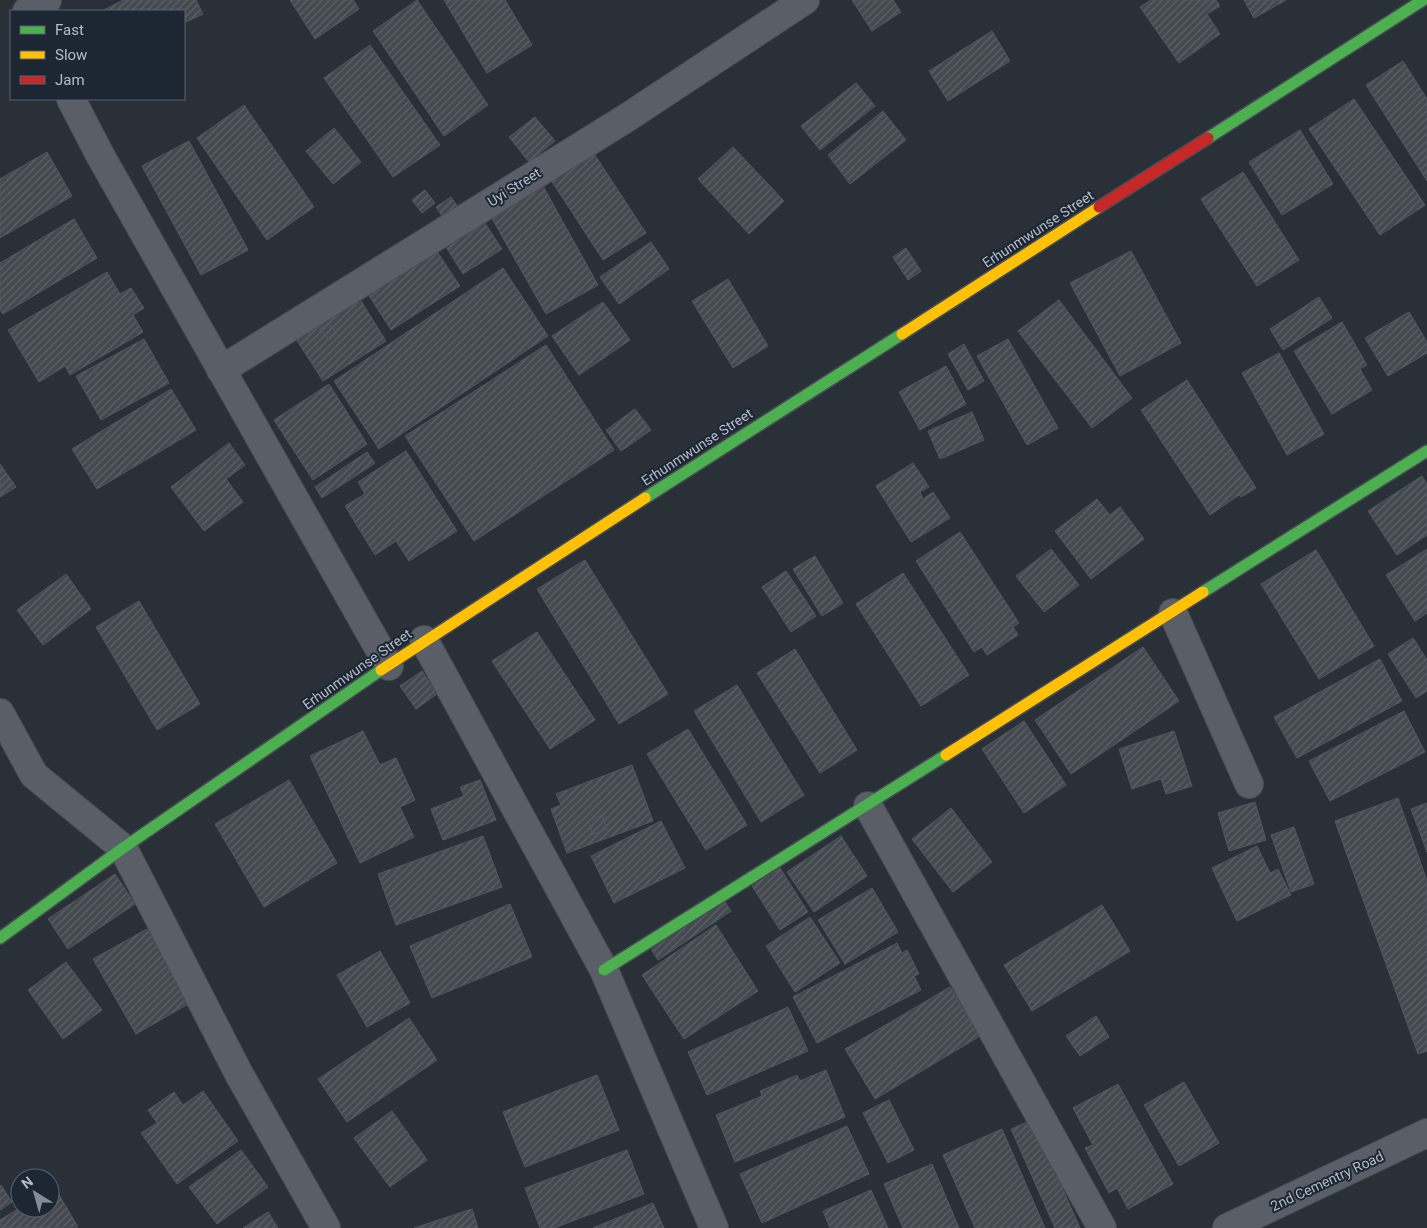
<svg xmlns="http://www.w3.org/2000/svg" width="1427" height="1228" font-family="Roboto,sans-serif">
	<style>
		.building { fill: url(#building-hatch); stroke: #52575f; fill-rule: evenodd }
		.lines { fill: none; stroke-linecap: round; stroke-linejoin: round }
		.street-casing { stroke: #484c53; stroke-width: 30 }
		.fast-casing { stroke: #484c53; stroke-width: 14 }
		.slow-casing { stroke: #484c53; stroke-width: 14 }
		.jam-casing { stroke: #484c53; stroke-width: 14 }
		.street { stroke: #5a5e66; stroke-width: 28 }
		.fast { stroke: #4caf50; stroke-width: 11 }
		.slow { stroke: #ffc107; stroke-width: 11 }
		.jam { stroke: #c62828; stroke-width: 11 }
		.labels { text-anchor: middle; stroke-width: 4; stroke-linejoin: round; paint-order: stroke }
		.street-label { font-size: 14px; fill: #b4bcc9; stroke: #1d2633 }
	</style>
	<defs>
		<pattern id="building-hatch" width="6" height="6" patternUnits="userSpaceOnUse" patternTransform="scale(1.25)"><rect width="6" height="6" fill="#444950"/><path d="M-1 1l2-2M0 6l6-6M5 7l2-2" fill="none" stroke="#5d6168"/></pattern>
	</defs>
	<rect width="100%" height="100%" fill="#2a3038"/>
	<!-- building -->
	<path class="building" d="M123,0H196L203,14L184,23V11H102Z
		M290,0H353L359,9L315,39Z
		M417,0L488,105L444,136L373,31Z
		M444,0H505L532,45L487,73Z
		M852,0H893L901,12L872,31Z
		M1151,0H1216L1220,6L1207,14L1220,34L1179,63L1140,7Z
		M1244,0H1286L1254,18Z
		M992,31L1010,61L948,101L929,71Z
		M370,45L440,145L393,177L324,78Z
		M1403,61L1427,99V181L1366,85Z
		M856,83L875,106L820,150L801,126Z
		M1354,99L1425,205L1380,235L1309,129Z
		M244,105L314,207L267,240L197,138Z
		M883,111L906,140L850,184L828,155Z
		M535,117L555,141L529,162L509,137Z
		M334,128L361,162L333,184L306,151Z
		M1300,130L1333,184L1282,215L1249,162Z
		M189,141L248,250L201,275L142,166Z
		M733,147L784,201L749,234L698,179Z
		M591,149L646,233L603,260L549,177Z
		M47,152L72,196L0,238V179Z
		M1243,172L1299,260L1257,286L1201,199Z
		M543,186L598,285L546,314L490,215Z
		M425,190L435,203L422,213L412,200Z
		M451,197L460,210L445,220L436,207Z
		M479,214L502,249L463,274L441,239Z
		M74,219L97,258L3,314L0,310V263Z
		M651,242L669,269L619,304L600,277Z
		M906,248L921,271L908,280L893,257Z
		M436,250L460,286L391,330L368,294Z
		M1131,251L1181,343L1120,376L1070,283Z
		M503,268L548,336L379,449L334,381Z
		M107,272L120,294L131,288L144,308L133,315L143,332L70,375L65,366L39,382L8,330Z
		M728,279L768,346L733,368L692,301Z
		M358,296L386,341L323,381L294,336ZM328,323L337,333L329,340L320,329Z
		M1319,297L1332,318L1283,350L1270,329Z
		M1059,300L1132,398L1092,428L1018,331Z
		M603,302L630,340L579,375L552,336Z
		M1409,312L1427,342V353L1388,376L1365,338Z
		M1342,322L1367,365L1360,369L1372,390L1332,414L1294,351Z
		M328,323L337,333L329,340L320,329Z
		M144,339L169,383L101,420L76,376Z
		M1008,339L1058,428L1027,445L977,356Z
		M964,344L984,381L968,390L948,354Z
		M546,345L614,450L474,541L405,436Z
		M1279,353L1324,434L1287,455L1242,373Z
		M946,366L966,404L920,430L899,392Z
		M1187,380L1256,488L1241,497L1239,495L1210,515L1141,410Z
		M329,384L367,444L313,480L274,420Z
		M171,389L196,430L97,489L72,449Z
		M635,409L651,430L621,451L606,430Z
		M972,412L984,440L940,459L928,431Z
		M229,443L245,465L226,479L243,502L204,531L171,487Z
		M406,451L457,531L409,561L396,541L375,555L345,506L365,494L358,482Z
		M367,452L375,463L322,498L315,487Z
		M913,463L929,487L920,492L923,499L933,492L950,518L911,542L876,486Z
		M0,464L16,487L0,497Z
		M1422,476L1427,484V535L1397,555L1368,511Z
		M1097,499L1110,515L1120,507L1144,539L1091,579L1055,531Z
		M960,532L1019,623L1013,627L1018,635L987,655L982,647L974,652L916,561Z
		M1051,549L1079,585L1044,612L1016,576Z
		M1427,549V613L1415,621L1386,575Z
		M1316,550L1374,646L1319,679L1261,584Z
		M815,556L843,603L822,616L793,569Z
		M585,560L668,694L619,724L537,589Z
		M786,571L816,616L791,632L762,587Z
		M903,573L969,675L921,706L856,604Z
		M66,574L91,609L43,645L17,610Z
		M139,601L200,704L157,730L96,627Z
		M537,632L595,720L550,749L492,661Z
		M1413,638L1427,660V691L1416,698L1388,654Z
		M1143,647L1179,701L1071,774L1035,720Z
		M795,649L857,750L820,773L757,673Z
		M1380,659L1402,701L1297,758L1274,717Z
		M422,671L437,694L416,709L400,686Z
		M737,685L804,795L761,822L694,711Z
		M1404,711L1425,752L1330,801L1309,761Z
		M1024,721L1066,785L1024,813L982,749Z
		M688,729L747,825L706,850L647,754Z
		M363,731L380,765L396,758L415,800L400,807L414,837L360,863L310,756Z
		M1174,731L1192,786L1166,794L1161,779L1132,789L1119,749Z
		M632,765L653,821L567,853L551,809L561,805L556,794ZM602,815L607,829L593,834L588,821Z
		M289,780L337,863L264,907L215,824Z
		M480,780L496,820L443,840L431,809L464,796L460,787Z
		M1398,798L1427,881V1051L1418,1054L1335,821Z
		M1255,802L1266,840L1229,851L1218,813Z
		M1427,803V852L1411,809Z
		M951,808L992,862L953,892L912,839Z
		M602,815L607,829L593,834L588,821Z
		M661,821L685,868L614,903L591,856Z
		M1294,827L1314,884L1291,892L1271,835Z
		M483,836L502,887L396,925L378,874Z
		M841,836L867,876L814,912L787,872Z
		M1257,846L1270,873L1278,869L1291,895L1237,921L1212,868Z
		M780,868L808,912L780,930L752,886Z
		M115,874L135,904L68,949L48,919Z
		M872,888L898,932L845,964L818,920Z
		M723,899L731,911L658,960L650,947Z
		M510,904L532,957L432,998L410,946Z
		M1102,905L1130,951L1032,1011L1004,965Z
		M810,917L840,963L795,992L766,946Z
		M716,925L758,991L684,1039L642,975Z
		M147,929L190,1003L136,1034L93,959Z
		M897,943L902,953L907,950L919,974L914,976L921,990L817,1043L793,997Z
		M380,951L410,1003L367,1027L337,975Z
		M66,962L102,1010L63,1039L28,990Z
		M950,987L980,1036L875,1099L845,1049Z
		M788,1007L808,1051L707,1095L688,1052Z
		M1096,1016L1109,1037L1080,1056L1066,1036Z
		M409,1018L437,1060L347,1122L318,1079Z
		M826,1070L845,1117L735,1162L716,1115L762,1096L760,1091L797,1075L800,1081Z
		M597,1075L619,1130L525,1167L503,1112Z
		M1184,1082L1219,1143L1179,1166L1144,1105Z
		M1118,1084L1173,1184L1128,1209L1117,1188L1109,1193L1085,1148L1093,1145L1073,1108Z
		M203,1091L238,1141L177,1184L141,1133L157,1123L148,1110L174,1092L183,1105Z
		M889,1100L914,1150L888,1163L863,1113Z
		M392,1111L427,1160L390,1187L354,1138Z
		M1032,1120L1080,1228H1055L1011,1129Z
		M847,1126L869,1174L762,1223L740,1174Z
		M1002,1129L1045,1228H975L943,1155Z
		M241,1150L268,1187L217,1224L189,1187Z
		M627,1150L644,1194L554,1228H540L525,1188Z
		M932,1164L959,1228H903L884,1184Z
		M1,1185L12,1202L0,1210V1186Z
		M55,1188L78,1227L1,1228L0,1220L20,1208H50V1190Z
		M871,1190L888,1228H830L823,1211Z
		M653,1203L664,1228H593Z
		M472,1209L478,1228H414Z
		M268,1212L278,1228H243Z"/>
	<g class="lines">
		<defs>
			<path id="street" d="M27,11L47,0
				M71,99L100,155L389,666
				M221,370L628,117L805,0
				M1173,613L1249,784
				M424,640L604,970L714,1228
				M0,713L34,775L123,848L239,1074L326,1228
				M868,806L1102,1228
				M1227,1228L1427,1133"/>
			<path id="fast" d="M1208,138L1423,0
				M645,498L902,334
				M1203,592L1427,451
				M0,938L123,848L381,670
				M604,970L946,755"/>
			<path id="slow" d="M902,334L1099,207
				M381,670L645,498
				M946,755L1203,592"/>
			<path id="jam" d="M1099,207L1208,138"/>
		</defs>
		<!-- street casing -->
		<use href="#street" class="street-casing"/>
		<!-- fast casing -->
		<use href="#fast" class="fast-casing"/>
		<!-- slow casing -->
		<use href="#slow" class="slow-casing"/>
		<!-- jam casing -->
		<use href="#jam" class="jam-casing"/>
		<!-- street -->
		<use href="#street" class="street"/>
		<!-- fast -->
		<use href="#fast" class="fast"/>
		<!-- slow -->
		<use href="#slow" class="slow"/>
		<!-- jam -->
		<use href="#jam" class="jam"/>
	</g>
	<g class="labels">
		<!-- street labels -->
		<g class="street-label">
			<text transform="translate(514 187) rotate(-32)" y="5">Uyi Street</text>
			<text transform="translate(1038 229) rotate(-33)" y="5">Erhunmwunse Street</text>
			<text transform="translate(697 447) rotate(-33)" y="5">Erhunmwunse Street</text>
			<text transform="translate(357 669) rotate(-35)" y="5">Erhunmwunse Street</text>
			<text transform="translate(1327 1181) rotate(-25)" y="5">2nd Cementry Road</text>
		</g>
	</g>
	<!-- legend -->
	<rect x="10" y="10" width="175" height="90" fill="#1d2633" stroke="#59626f"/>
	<rect x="20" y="26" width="25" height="8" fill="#4caf50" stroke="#59626f"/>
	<text x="55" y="35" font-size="15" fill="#b4bcc9">Fast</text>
	<rect x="20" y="51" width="25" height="8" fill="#ffc107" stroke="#59626f"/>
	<text x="55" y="60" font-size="15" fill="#b4bcc9">Slow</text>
	<rect x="20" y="76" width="25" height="8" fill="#c62828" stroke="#59626f"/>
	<text x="55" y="85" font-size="15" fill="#b4bcc9">Jam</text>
	<!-- north arrow -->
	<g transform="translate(35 1193) rotate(323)"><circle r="24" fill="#1d2633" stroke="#59626f"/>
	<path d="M0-4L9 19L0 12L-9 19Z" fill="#848b96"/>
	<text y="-8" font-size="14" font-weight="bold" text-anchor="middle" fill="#b4bcc9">N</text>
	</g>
</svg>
